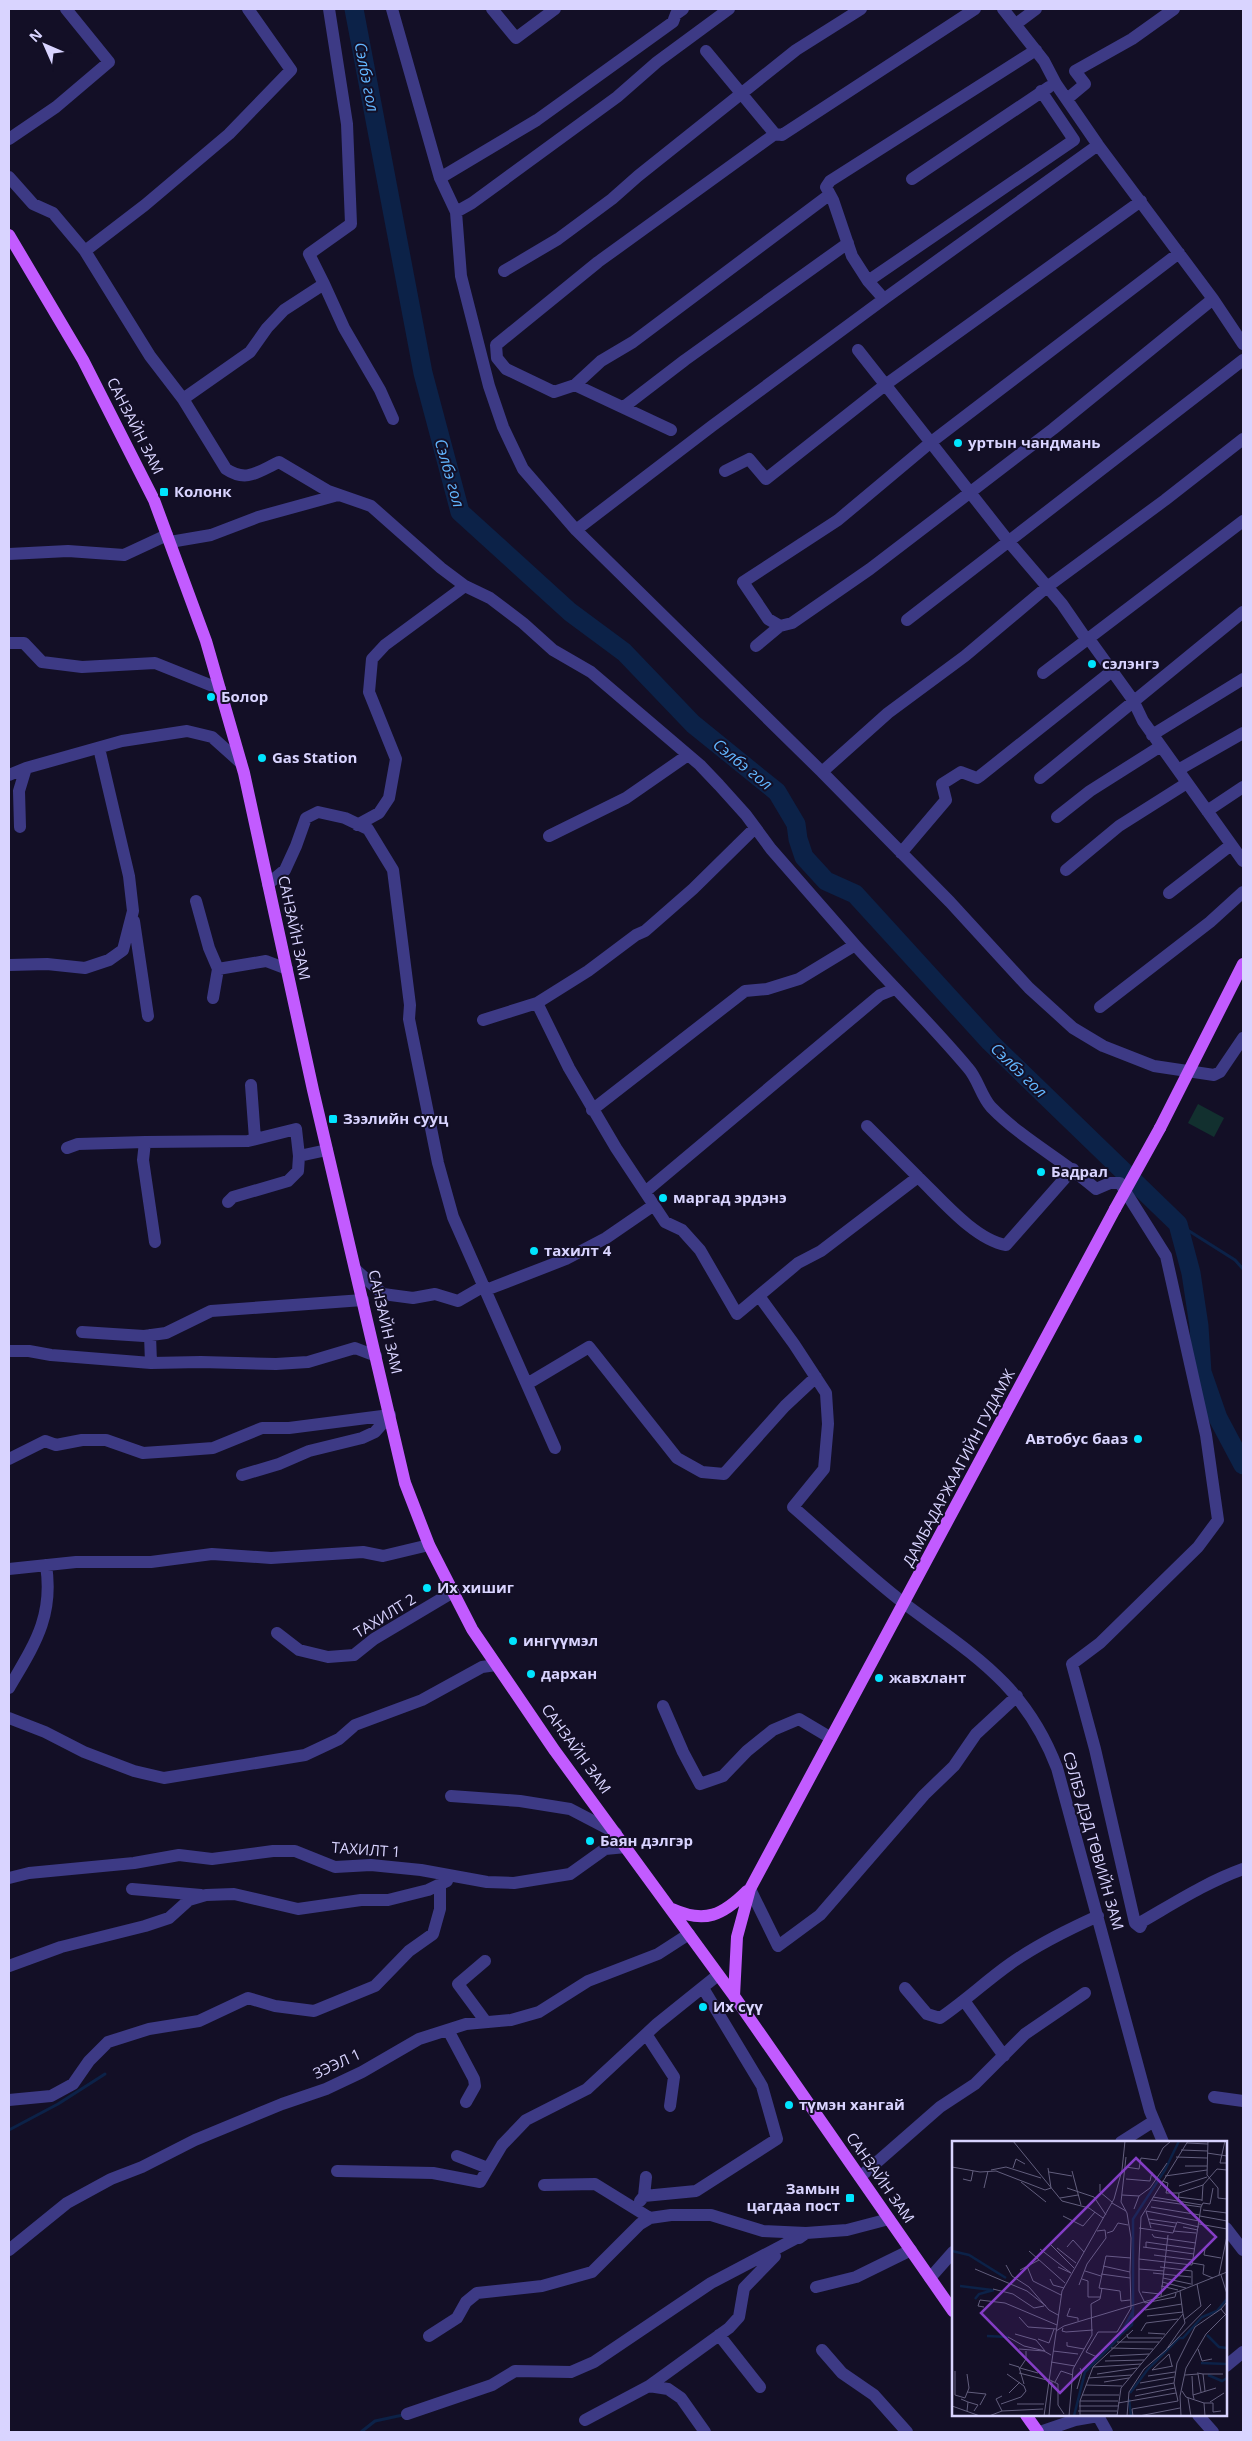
<svg xmlns="http://www.w3.org/2000/svg" width="1252" height="2441" font-family="'Open Sans',sans-serif">
	<style>
		.green { fill: #12302f }
		.lines { fill: none; stroke-linecap: round; stroke-linejoin: round }
		.stream { stroke: #0c2248; stroke-width: 3 }
		.river { stroke: #0c2248; stroke-width: 19 }
		.minor { stroke: #3d3a85; stroke-width: 12 }
		.major { stroke: #c25bff; stroke-width: 12 }
		.major-bridge { stroke: #c25bff; stroke-width: 12 }
		.poi-dot { fill: #00e5ff; stroke: #130f26; stroke-width: 2 }
		.labels { text-anchor: middle; stroke-width: 4; stroke-linejoin: round; paint-order: stroke }
		.street-label { font-size: 15px; fill: #d9d4ff; stroke: #130f26 }
		.poi-label { font-size: 15px; font-weight: bold; fill: #d9d4ff; stroke: #130f26; text-anchor: start }
		.water-label { font-size: 16px; font-style: italic; fill: #62b6ff; stroke: #130f26 }
		.inset-river { fill: none; stroke: #0c2248; stroke-width: 2.5 }
		.inset-road { fill: none; stroke: #625e7d; stroke-width: 1 }
		.view { fill: #843dc5; fill-opacity: 0.15; stroke: #843dc5; stroke-width: 2.5 }
		.inset-edge { fill: none; stroke: #d9d4ff; stroke-width: 2.5 }
	</style>
	<rect width="100%" height="100%" fill="#130f26"/>
	<!-- green -->
	<path class="green" d="M1198,1104L1224,1118L1214,1137L1188,1123Z"/>
	<g class="lines">
		<!-- stream -->
		<path class="stream" d="M1178,1224L1235,1260L1243,1269
			M9,2130L58,2104L105,2074
			M361,2432L375,2421L403,2415"/>
		<!-- river -->
		<path class="river" d="M354,9L423,373L460,512L570,612L624,652L693,724L777,792L796,824L798,839L804,857L826,881L855,894L990,1042L1178,1224L1191,1273L1199,1326L1202,1372L1218,1418L1243,1465"/>
		<!-- minor -->
		<path class="minor" d="M392,9L440,178L456,212L461,276L489,386L503,427L523,469L576,530L822,772
			M492,9L516,38L555,9
			M1003,9L1044,61L1056,84L1098,145L1213,299L1243,344
			M1016,24L1036,9
			M706,51L775,134
			M1067,99L1085,84L1075,71L1132,39L1174,9
			M9,139L56,107L109,62L66,9
			M9,177L33,204L53,213L85,251L150,356L183,399L226,469C247,483 259,471 279,462L328,491L371,506L441,568L465,586L490,598L523,623L553,650L591,672L700,765L719,785L746,815L771,849L855,945
			M440,178L537,120L673,22L676,14L683,9
			M912,179L1049,87
			M456,212L472,203L617,97L657,62L729,9
			M85,251L145,205L229,134L291,70L248,9
			M504,271L558,239L612,199L638,176L796,50L861,9
			M868,281L1074,140L1041,91
			M324,284L309,254L351,224L347,124L329,9
			M884,299L1098,145
			M858,350L1009,542L1062,604L1084,636L1089,639L1133,700L1143,721L1243,861
			M575,385L601,361L633,342L829,195
			M183,399L250,352L267,328L284,310L324,284L344,328L380,390L393,419
			M625,406L685,360L848,243
			M671,430L575,385L554,392L506,369L497,358L496,345L598,262L775,134L782,135L975,9
			M1243,439L1165,500L1047,587L965,656L888,713L822,772L950,902L1029,988L1073,1028L1103,1046L1154,1066L1214,1075L1220,1072L1243,1038
			M725,471L749,459L766,479L885,385L1141,201
			M576,530L712,426L884,299L868,281L852,256L833,200L826,187L830,181L1036,50
			M170,542L211,535L258,517L338,495
			M9,554L68,551L124,555L167,535
			M907,620L1243,360
			M780,626L768,619L743,582L838,520L930,443L1179,253
			M9,643H24L42,662L82,667L155,663L220,689
			M756,646L780,626L792,623L870,569L1053,429L1213,299
			M1043,673L1243,521
			M1152,735L1243,679
			M1178,770L1243,733
			M9,775L26,768L122,741L187,731L212,737L241,763
			M1040,778L1243,612
			M1207,811L1243,787
			M1057,817L1090,791L1161,746
			M357,825L379,813L389,798L396,759L369,692L372,659L385,645L465,586
			M20,827L19,791L26,768
			M755,828L693,889L645,931L636,935L588,971L537,1003L569,1068L616,1148L665,1222L682,1230L700,1250L737,1314L798,1263L821,1251L918,1177C941,1199 975,1240 1006,1245L1073,1169
			M549,836L626,798L688,755
			M901,853L946,800L942,784L961,772L977,778L980,776L1112,671
			M1066,870L1119,826L1187,783
			M268,884L285,870L296,846L306,818L318,812L345,818L368,829L393,870L410,1005L409,1019L438,1163L453,1217L555,1448
			M1169,893L1231,845
			M196,901L209,948L218,969L266,961L287,969
			M134,921L148,1016
			M9,965L47,964L85,968L109,960L123,950L133,911L129,876L99,748
			M213,998L218,969
			M1100,1007L1210,922L1243,892
			M483,1020L537,1003
			M251,1085L255,1139
			M592,1110L745,991L767,989L799,979L855,945C892,986 932,1025 968,1068C978,1079 981,1096 991,1107C1022,1139 1063,1160 1096,1189L1110,1183H1120L1166,1256L1206,1435L1218,1520L1198,1547L1100,1643L1072,1664L1095,1749L1135,1923L1140,1927L1143,1921C1176,1902 1207,1882 1243,1869
			M867,1126L918,1177
			M67,1148L78,1144L145,1142
			M645,1192L880,995L895,989
			M228,1202L233,1197L288,1181L298,1171L299,1156
			M155,1242L143,1160L145,1142L248,1141L296,1129L299,1156L327,1150
			M356,1270L383,1294L413,1298L435,1294L458,1301L484,1286
			M486,1290L566,1259L606,1238L654,1205
			M759,1296L794,1344L826,1393L828,1424L824,1469L793,1507C830,1539 866,1574 905,1604C973,1655 1025,1684 1057,1768L1150,2111L1163,2142
			M82,1332L144,1336L166,1333L211,1311L363,1300
			M150,1335L151,1363
			M9,1351H29L51,1355L151,1363L201,1362L276,1364L308,1362L355,1348L376,1356
			M527,1384L589,1347L677,1458L702,1472L724,1474L785,1406L816,1377
			M9,1459L45,1441L56,1445L82,1440H106L143,1453L173,1451L213,1448L262,1428H289L390,1415L375,1432L362,1438L309,1451L279,1464L242,1475
			M9,1569L76,1562H151L212,1554L271,1558L363,1552L383,1556L429,1545
			M277,1633L299,1650L328,1657L354,1655L374,1639L453,1592
			M9,1688C34,1645 54,1617 46,1565
			M663,1706L683,1752L700,1784L723,1776L747,1751L773,1730L799,1719L831,1738
			M9,1718L45,1732L84,1752L134,1771L164,1778L305,1755L339,1739L355,1725L422,1700L482,1667L496,1665
			M451,1796L520,1801L570,1809L616,1833
			M9,1878L29,1873L134,1863L179,1855L212,1859L273,1851H295L335,1867L371,1865L421,1870L487,1882L514,1883L570,1874L605,1849L626,1847
			M132,1889L201,1895
			M750,1889L778,1946L820,1915L924,1795L954,1766L976,1734L1017,1696
			M485,1961L458,1984L486,2022
			M9,1966L61,1947L145,1926L169,1918L189,1900L206,1895L234,1894L298,1909L361,1900H388L428,1890L447,1881
			M905,1988L927,2014L940,2018C965,2001 986,1981 1010,1964C1038,1944 1067,1930 1098,1916
			M965,2002L1004,2056
			M448,2030L474,2079L475,2086L466,2102
			M646,2034L674,2077L670,2106
			M1214,2097L1243,2101
			M9,2100L51,2096L73,2084L89,2061L108,2042L149,2029L199,2021L248,1998L275,2006L314,2011L375,1986L409,1951L433,1934L440,1909V1885
			M1121,2142L1154,2121
			M457,2156L488,2168
			M337,2171L433,2173L480,2182L502,2145L526,2120L587,2089L657,2024L718,1975
			M860,2177L940,2107L975,2084L1025,2034L1085,1993
			M544,2185L595,2184L650,2218
			M644,2196L696,2191L777,2139L762,2086L703,1988
			M640,2201L644,2196L646,2177
			M1226,2228L1243,2250
			M799,2238L806,2233L847,2230L889,2219
			M9,2250L67,2203L111,2179L142,2167L195,2140L282,2104L326,2089L362,2072L419,2039L466,2024L511,2020L539,2012L588,1981L658,1954L689,1934
			M930,2278L953,2252
			M816,2287L856,2277L911,2250
			M719,2335L760,2387
			M429,2336L457,2318L466,2302L477,2293L542,2286L592,2272L640,2224L650,2218L671,2215H711L763,2231L806,2233
			M822,2350L842,2373L874,2395L907,2432
			M1226,2366L1243,2352
			M649,2386L668,2389L681,2398L705,2432
			M407,2414L492,2385L515,2371L571,2372L594,2362L711,2283L806,2233
			M1198,2415L1213,2432
			M585,2420L649,2386L729,2328L739,2317L744,2288L775,2256
			M1040,2432L1075,2420L1098,2416L1107,2432"/>
		<!-- major -->
		<path class="major" d="M9,235L83,360L154,500L206,641L244,773L313,1090L405,1483L429,1545L472,1629L555,1751L734,1996L953,2311
			M1160,1128L1243,964
			M672,1909C705,1924 723,1915 747,1891
			M734,1996L737,1937L750,1889L1115,1209
			M1026,2415L1038,2432"/>
		<!-- major-bridge -->
		<path class="major-bridge" d="M1115,1209L1160,1128"/>
	</g>
	<!-- markers -->
	<g class="poi-dot">
		<circle cx="958" cy="443" r="5"/>
		<rect x="159" y="487" width="10" height="10" rx="2.5"/>
		<circle cx="1092" cy="664" r="5"/>
		<circle cx="211" cy="697" r="5"/>
		<circle cx="262" cy="758" r="5"/>
		<rect x="328" y="1114" width="10" height="10" rx="2.5"/>
		<circle cx="1041" cy="1172" r="5"/>
		<circle cx="663" cy="1198" r="5"/>
		<circle cx="534" cy="1251" r="5"/>
		<circle cx="1138" cy="1439" r="5"/>
		<circle cx="427" cy="1588" r="5"/>
		<circle cx="513" cy="1641" r="5"/>
		<circle cx="531" cy="1674" r="5"/>
		<circle cx="879" cy="1678" r="5"/>
		<circle cx="590" cy="1841" r="5"/>
		<circle cx="703" cy="2007" r="5"/>
		<circle cx="789" cy="2105" r="5"/>
		<rect x="845" y="2193" width="10" height="10" rx="2.5"/>
	</g>
	<g class="labels">
		<!-- street labels -->
		<g class="street-label">
			<text transform="translate(135 426) rotate(63)" y="5">САНЗАЙН ЗАМ</text>
			<text transform="translate(294 928) rotate(78)" y="5">САНЗАЙН ЗАМ</text>
			<text transform="translate(385 1322) rotate(77)" y="5">САНЗАЙН ЗАМ</text>
			<text transform="translate(959 1468) rotate(-62)" y="5">ДАМБАДАРЖААГИЙН ГУДАМЖ</text>
			<text transform="translate(385 1616) rotate(-32)" y="5">ТАХИЛТ 2</text>
			<text transform="translate(576 1749) rotate(54)" y="5">САНЗАЙН ЗАМ</text>
			<text transform="translate(1093 1841) rotate(74)" y="5">СЭЛБЭ ДЭД ТӨВИЙН ЗАМ</text>
			<text transform="translate(366 1850) rotate(4)" y="5">ТАХИЛТ 1</text>
			<text transform="translate(337 2064) rotate(-25)" y="5">ЗЭЭЛ 1</text>
			<text transform="translate(880 2178) rotate(55)" y="5">САНЗАЙН ЗАМ</text>
		</g>
		<!-- poi labels -->
		<g class="poi-label">
			<text x="968" y="448">уртын чандмань</text>
			<text x="174" y="497">Колонк</text>
			<text x="1102" y="669">сэлэнгэ</text>
			<text x="221" y="702">Болор</text>
			<text x="272" y="763">Gas Station</text>
			<text x="343" y="1124">Зээлийн сууц</text>
			<text x="1051" y="1177">Бадрал</text>
			<text x="673" y="1203">маргад эрдэнэ</text>
			<text x="544" y="1256">тахилт 4</text>
			<text x="1128" y="1444" text-anchor="end">Автобус бааз</text>
			<text x="437" y="1593">Их хишиг</text>
			<text x="523" y="1646">ингүүмэл</text>
			<text x="541" y="1679">дархан</text>
			<text x="889" y="1683">жавхлант</text>
			<text x="600" y="1846">Баян дэлгэр</text>
			<text x="713" y="2012">Их сүү</text>
			<text x="799" y="2110">түмэн хангай</text>
			<text x="840" y="2194" text-anchor="end">Замын<tspan x="840" dy="17">цагдаа пост</tspan></text>
		</g>
		<!-- water labels -->
		<g class="water-label">
			<text transform="translate(367 77) rotate(79)" y="6">Сэлбэ гол</text>
			<text transform="translate(450 473) rotate(74)" y="6">Сэлбэ гол</text>
			<text transform="translate(743 764) rotate(39)" y="6">Сэлбэ гол</text>
			<text transform="translate(1019 1070) rotate(44)" y="6">Сэлбэ гол</text>
		</g>
	</g>
	<!-- overview -->
	<g transform="translate(952 2141)">
		<rect width="275" height="275" fill="#130f26"/>
		<path class="inset-river" d="M0,110L17,114L54,137M8,145L40,149M23,158L27,153L42,149M255,194L267,206L275,207M35,195L56,196M166,196L180,184L181,170M249,222L275,223M256,234L270,240L275,237M178,252L196,228L227,197H231L250,176L265,170L275,158M177,258L179,275M122,275L133,231L166,198L181,170V78L213,29L227,0"/>
		<path class="inset-road" d="M61,0L110,60L137,67L151,77M256,0L255,34L266,47V57L275,58M273,0L268,22H275M235,2L256,3M229,9L256,10M255,12L275,15M174,16L169,61L175,72L179,97L178,131M224,16L255,17M233,25H255M0,26L28,31L44,30L93,49L99,47L96,27M174,26L187,28L189,17L205,19L211,7L219,0M61,27L64,18L73,23M39,29L54,26L89,37M120,30L129,64M97,31L120,35M213,35L255,29M11,38L19,40L21,30M174,38L198,40L200,31M210,40L216,42L214,52H227M69,41L94,61M148,43V51L160,61M227,45L255,36M32,47L36,30M115,47L142,56L154,74M170,54L187,55L182,68M187,55L198,47L215,22M201,56L250,64M226,56L250,59M108,57L126,54M200,59L249,66M250,60L251,44M226,61L227,52L251,44L265,28L275,29M160,62L174,70M199,66L248,74M251,69L275,72M111,75L131,85L143,71M248,75L275,80M196,78L224,82M198,82L223,86M247,83L275,88M231,86L246,89M187,87L221,92L225,81L247,86M199,87L194,70L247,80M221,90L244,92M155,92L161,90L166,82L176,84M200,93L202,96L244,102M98,103L122,127M115,106L121,99L132,111M191,106L242,113M194,106V101L243,108M105,107L124,122M88,108L119,132L106,126M253,108L252,114L269,117M77,110L113,142M202,114L241,119M187,118L189,76L236,0M240,122L252,124L251,133L261,137M54,124L60,135L77,146L97,169L106,174M75,125L81,140L109,154M208,126L240,130V144M23,128L75,150L94,165M187,128L212,130M68,129L87,119M133,130L149,135M201,132L239,136M149,133L178,137M267,134L275,95M269,134L275,153M211,137L239,143M98,138L101,144L112,147M130,138L136,140V156H148M210,141L234,147M127,144L135,123L154,97L153,89L145,90M209,145L226,149M41,148L61,153L82,167L92,165M190,151L208,153M224,152L223,156L193,162L187,150V118L240,124L249,66L251,62L258,63L261,47M209,155L216,94M178,159L169,160L168,150L147,147L154,115L179,117M32,166L26,165L28,159L53,162L105,184M118,167L115,175L126,177V180M193,169L230,163M273,173L269,168L275,161M195,175L231,171M67,176L76,186L104,188M232,179L249,165L245,143M111,187L110,190L114,191L141,189M104,190L112,185L225,151L275,131M189,190L194,182L226,178M196,192L213,193M63,193L84,199L93,210M175,193L176,197H210M56,196L72,205L93,210M86,198L97,202L102,188M115,201V205L132,208M165,201H207M159,207L201,208M216,207L259,163M67,208L92,210L99,214M246,208L250,220L260,218M74,210V218L68,227L86,232M101,210L126,213M158,215L197,213M153,220L192,219M99,221L123,225M57,223L67,226L72,243M141,226L189,223M200,229L217,213L220,225M200,229L221,225M3,230V254L13,257L17,247L15,233M130,230L145,216L134,211L146,191H165L179,167L178,131L151,125M67,232L95,239M245,232L251,233L253,250M145,233L185,227M251,233H271M233,234L246,233L249,251M196,235L223,231M240,235L241,254M136,237L180,234M96,238L100,240L97,275M100,240L106,243V264L112,273M103,241L109,230L121,234M152,241L177,237M188,242L222,236M134,244L170,245M125,248L130,231L128,227M184,249L222,242M230,250L234,256L252,262L253,275M15,251L34,253L28,264M57,252L68,241M130,254H167M183,255L223,247M236,257L239,275M9,258L16,261L15,270M242,258L241,254L264,247M128,260H166M226,260L222,242L225,222L243,186L269,168M16,261L26,264L22,270M258,261L272,252M166,262L224,252M252,262H261V271L269,270M49,263L69,256L74,250L72,245L55,233M65,263H92M0,265L28,275M127,265H166M50,270L91,268M126,270H165M128,274H165M37,275L50,270L44,258L50,255M92,275L110,150L162,58L170,29L173,0M117,275L121,228L140,194L139,163L148,158L150,147M128,275V260L141,226L181,189M165,275L169,247L231,173L228,150M175,275L177,251L192,228L214,209L233,182L231,173M181,275L180,268L226,260M187,275L228,267M229,275L228,255L234,227L254,193L275,172"/>
		<path class="view" d="M184,17L264,96L108,252L29,172Z"/>
		<rect width="275" height="275" class="inset-edge"/>
	</g>
	<!-- border -->
	<rect width="1252" height="2441" fill="none" stroke="#d9d4ff" stroke-width="20"/>
	<!-- north arrow -->
	<g transform="translate(45 45) rotate(315)" stroke="#130f26" stroke-width="4" paint-order="stroke">
	<path d="M0-4L9 19L0 12L-9 19Z" fill="#d9d4ff"/>
	<text y="-8" font-size="14" font-weight="bold" text-anchor="middle" fill="#d9d4ff">N</text>
	</g>
</svg>
